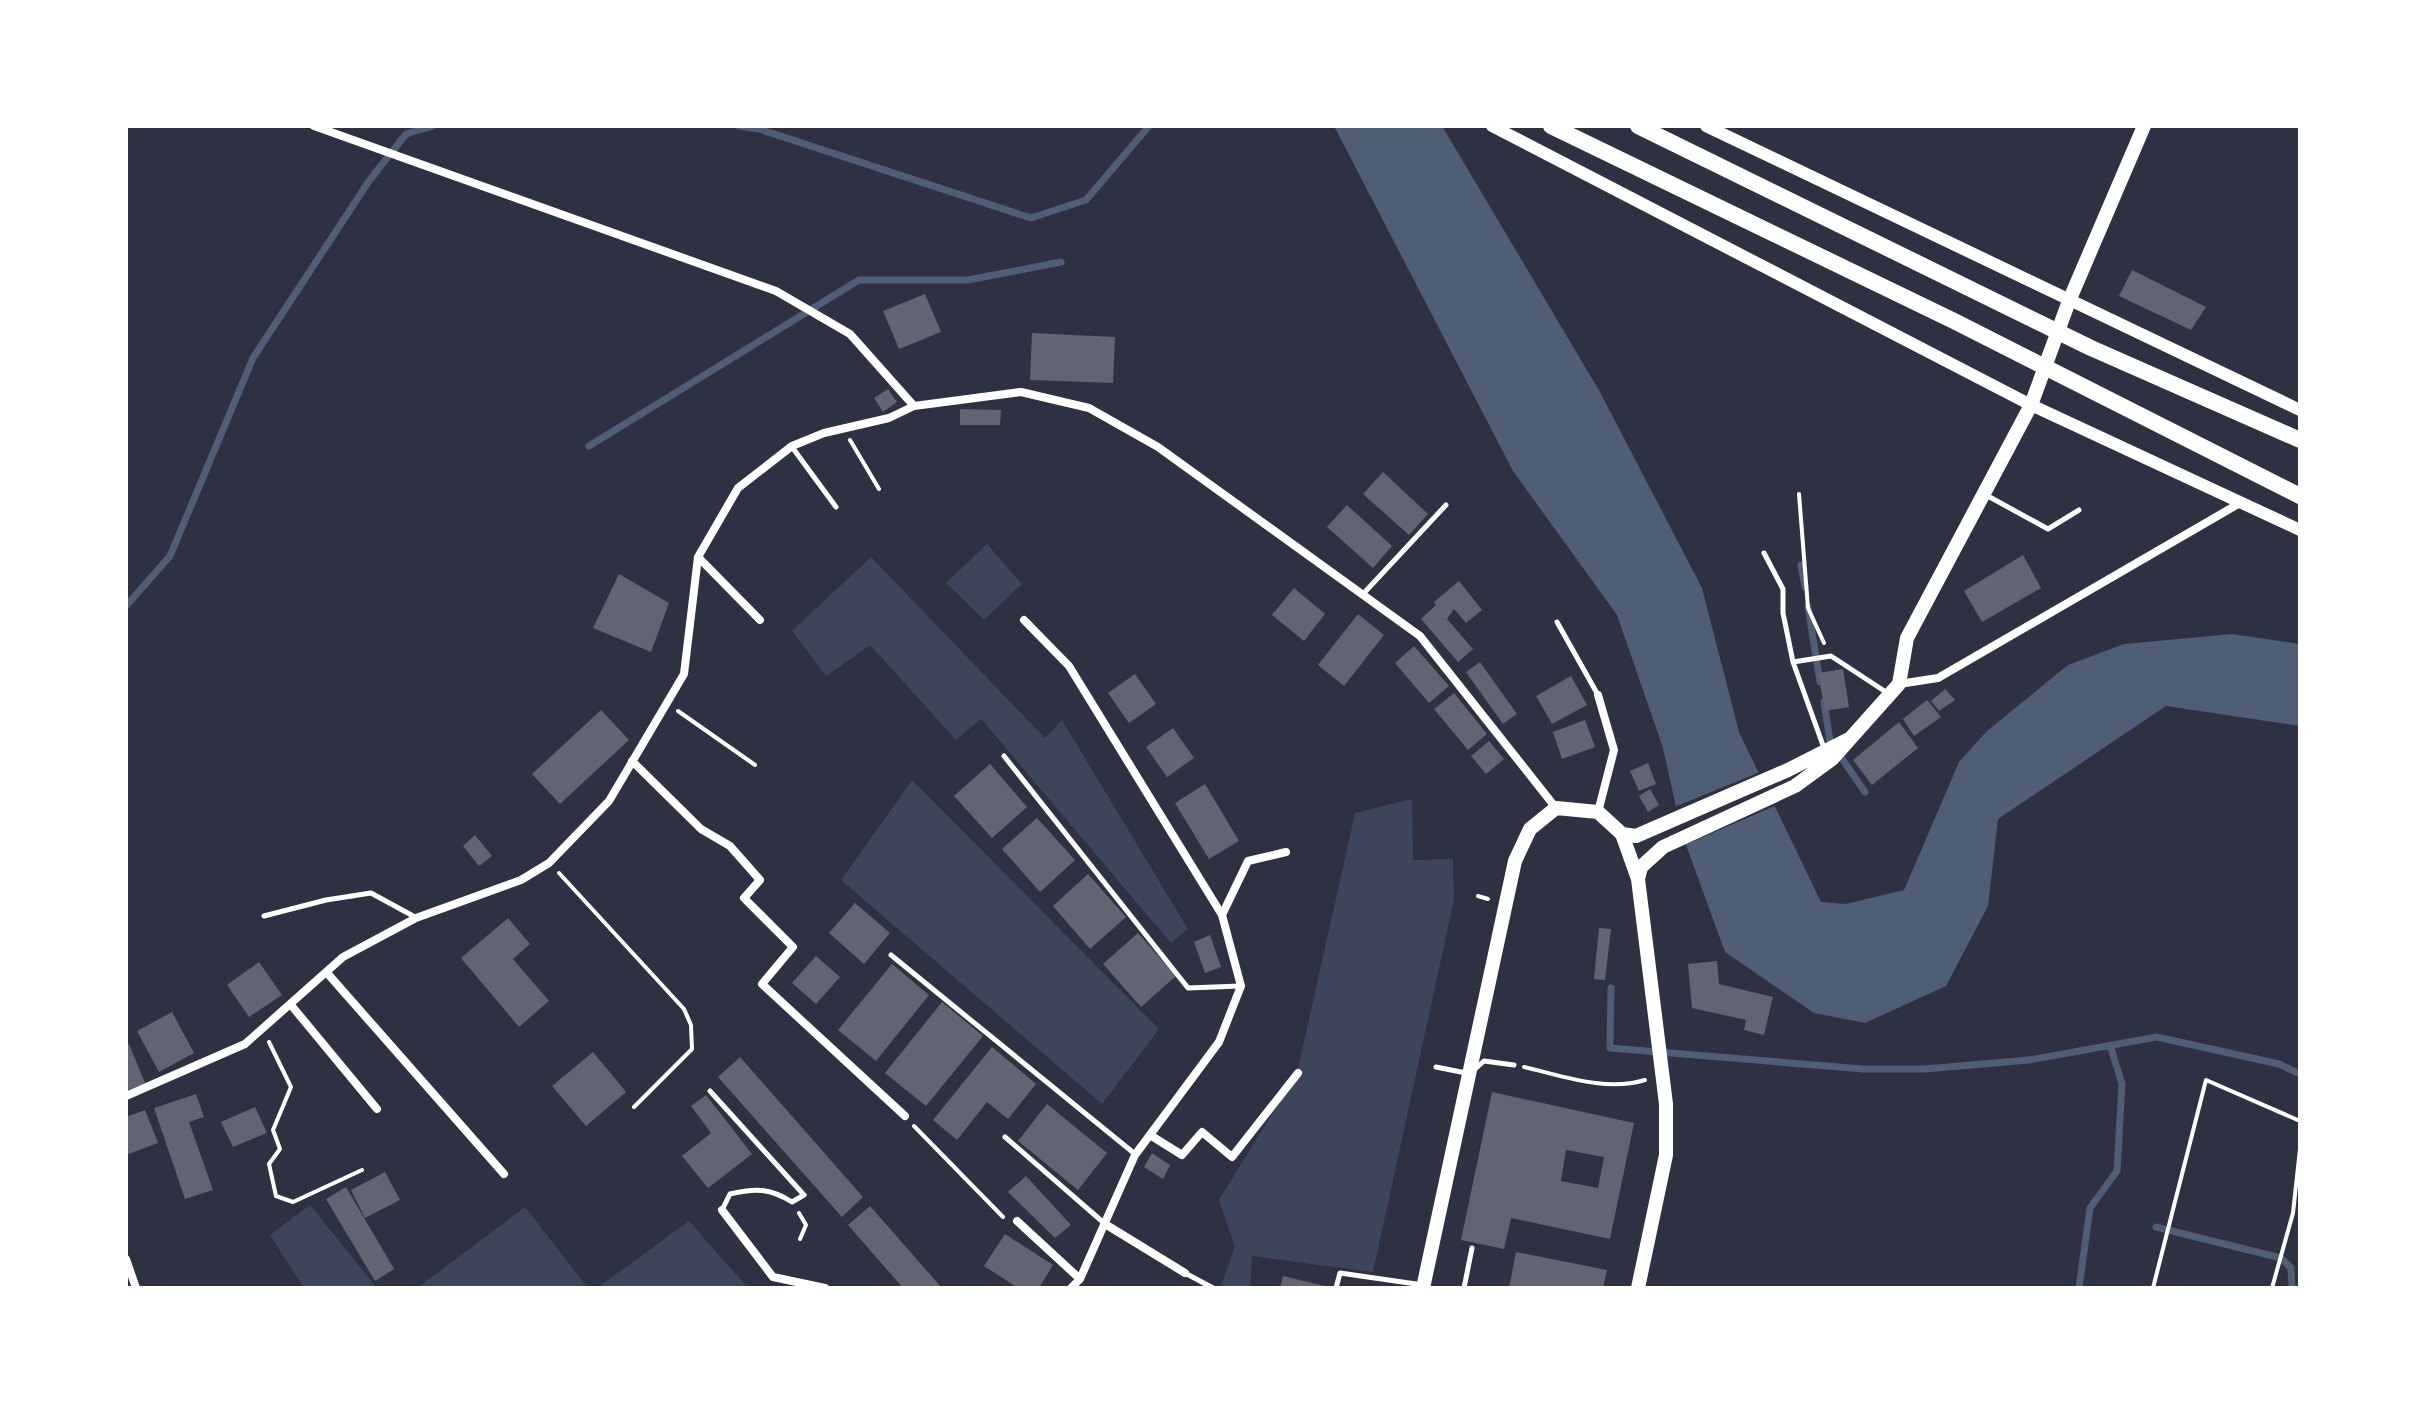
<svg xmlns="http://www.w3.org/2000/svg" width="2426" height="1414" font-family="Helvetica,sans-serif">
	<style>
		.green { fill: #3c4559 }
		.water { fill: #4f5d75 }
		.pier { fill: #2d3142 }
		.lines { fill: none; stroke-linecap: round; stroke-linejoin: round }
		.stream { stroke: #4f5d75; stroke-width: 7 }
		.building { fill: #626471; fill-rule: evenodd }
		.path { stroke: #fff; stroke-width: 4 }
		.service { stroke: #fff; stroke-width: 5 }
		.minor { stroke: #fff; stroke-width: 8 }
		.tertiary { stroke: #fff; stroke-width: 12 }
		.secondary { stroke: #fff; stroke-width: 14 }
		.trunk { stroke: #fff; stroke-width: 16 }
	</style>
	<rect width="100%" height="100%" fill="#2d3142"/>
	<!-- green -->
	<path class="green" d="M987,544L1022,584L984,620L946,583Z
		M871,557L1045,738L1062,720L1188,929L1171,943L981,719L956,740L870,645L826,676L792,631Z
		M912,780L1159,1029L1102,1104L841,880Z
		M1412,799L1413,860L1453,859L1454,900L1373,1272L1252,1256L1250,1288H1220L1235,1247L1219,1200L1297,1073L1355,813Z
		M310,1205L377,1288H304L270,1235Z
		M525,1207L588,1288H417Z
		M689,1221L748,1288H597Z"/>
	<!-- water -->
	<path class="water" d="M1334,126H1442L1600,392L1702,588L1739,732L1821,902L1846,904L1904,890L1959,762L1987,731L2068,665L2124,644L2232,634L2300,644V726L2166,706L1998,819L1988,906L1946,986L1865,1023L1814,1013L1725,952L1682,834L1663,748L1617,615L1513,471Z"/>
	<!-- pier -->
	<path class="pier" d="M1760,772L1777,805L1682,846L1672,808Z"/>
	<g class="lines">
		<!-- stream -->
		<path class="stream" d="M739,126L759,129L1031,218L1086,200L1149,126
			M589,446L859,280H968L1061,262
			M1801,565L1805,587
			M126,606L170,556L253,358L369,181L406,134L433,126
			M1808,607L1820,682
			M1824,702L1830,741L1865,792
			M1611,988L1610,1048L1863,1069H1925L2029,1060L2157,1037L2279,1064L2300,1074
			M2156,1227L2281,1258L2291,1268L2292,1288
			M2079,1288L2090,1208L2117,1171L2122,1084L2110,1045"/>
	</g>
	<!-- building -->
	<path class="building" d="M2132,270L2206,307L2191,330L2119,296Z
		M925,294L941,332L899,349L883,311Z
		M1032,333L1115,337L1113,383L1030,380Z
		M888,389L897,402L883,412L874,398Z
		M960,409L1001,410L1000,425H960Z
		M1383,472L1428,514L1409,535L1363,494Z
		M1347,505L1392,546L1373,568L1327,527Z
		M2023,555L2041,588L1982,622L1964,591Z
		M619,574L669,603L651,652L593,628Z
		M1459,581L1482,610L1466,623L1454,609L1447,619L1473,649L1458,662L1421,619L1436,605L1434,602Z
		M1294,588L1325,614L1304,641L1272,615Z
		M1358,614L1384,635L1344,686L1318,665Z
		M1414,646L1449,686L1429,703L1395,663Z
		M1480,662L1517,714L1503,724L1466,672Z
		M1843,669L1849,707L1825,711L1818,673Z
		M1135,674L1156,704L1129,723L1108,693Z
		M1571,676L1587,705L1552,724L1536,696Z
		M1945,689L1955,700L1939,711L1931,701Z
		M1454,693L1487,734L1468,750L1434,709Z
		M1927,700L1941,717L1914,736L1903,719Z
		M601,710L629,740L560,804L532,774Z
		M1585,720L1595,747L1562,759L1553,732Z
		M1899,722L1918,748L1872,785L1853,760Z
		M1173,728L1194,758L1167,777L1146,747Z
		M1489,741L1504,759L1486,774L1471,756Z
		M1648,763L1656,784L1639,791L1630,771Z
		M990,764L1027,807L992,838L954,796Z
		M1205,784L1239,841L1209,859L1175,803Z
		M1650,789L1659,805L1648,812L1639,796Z
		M1037,818L1075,860L1040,892L1002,849Z
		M475,835L492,856L479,866L463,846Z
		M1088,874L1126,917L1090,949L1053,906Z
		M855,903L890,933L864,964L829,933Z
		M508,918L530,944L513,959L549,1001L519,1027L461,958Z
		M1599,928L1611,929L1605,980L1594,979Z
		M1138,933L1176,976L1141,1007L1103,964Z
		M1210,935L1221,967L1205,973L1194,942Z
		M816,956L840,977L816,1004L792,983Z
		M1717,961L1719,984L1773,997L1764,1035L1744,1030L1746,1020L1692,1008L1688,964Z
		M259,962L282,995L249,1017L227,985Z
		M892,964L929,995L876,1061L838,1030Z
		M942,1002L983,1036L926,1106L885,1073Z
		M172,1012L194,1053L159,1072L137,1031Z
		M129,1044L145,1083L126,1091V1045Z
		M992,1047L1036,1084L1008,1119L987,1102L957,1140L933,1120Z
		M593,1052L626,1092L586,1126L552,1086Z
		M740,1057L863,1197L842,1217L718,1077Z
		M1492,1092L1634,1123L1610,1239L1511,1218L1504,1249L1461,1240ZM1566,1150L1604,1157L1598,1188L1561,1181Z
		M196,1094L204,1117L189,1122L213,1190L185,1199L154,1108Z
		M706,1095L752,1154L708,1188L682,1156L711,1133L691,1106Z
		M1047,1104L1107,1153L1078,1190L1018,1141Z
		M255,1107L267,1133L233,1147L221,1122Z
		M145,1110L158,1143L126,1155V1117Z
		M1152,1153L1170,1165L1163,1179L1144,1167Z
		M385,1172L400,1200L365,1218L351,1190Z
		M1026,1176L1071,1225L1055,1238L1008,1192Z
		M346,1187L394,1269L375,1281L326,1199Z
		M870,1206L942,1288H903L848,1225Z
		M1005,1234L1053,1265L1039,1288H1018L984,1266Z
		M1516,1252L1607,1270L1603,1288H1509Z
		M1283,1276L1329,1287L1328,1288H1280Z"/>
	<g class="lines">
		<!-- path -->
		<path class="path" d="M850,440L879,489
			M1799,494L1808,608L1824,643
			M678,711L755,765
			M559,873L684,1009L691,1025L692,1049L634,1107
			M1478,896L1488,899
			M269,1042L291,1087L273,1130L280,1149L269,1164L276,1196L293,1202L362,1170
			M1524,1067C1563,1076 1606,1092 1645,1080
			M914,1126L1003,1217
			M799,1213L806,1225L800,1239
			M2153,1288L2206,1080L2300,1121
			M2272,1288L2293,1213L2300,1149"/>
		<!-- service -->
		<path class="service" d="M792,447L836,507
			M1986,495L2048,529L2079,510
			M1764,553L1783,589V613L1793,662L1824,748
			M1363,594L1446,505
			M1557,622L1598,695
			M1793,662L1831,656L1889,694
			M1004,756L1188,988L1240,986
			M264,916L326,900L371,893L415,917
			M891,955L1135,1154
			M1436,1067L1466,1073
			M1475,1069L1484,1061L1514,1065
			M710,1091L804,1195L792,1202C770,1188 755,1188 730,1194L722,1210
			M1005,1137L1104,1223
			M1185,1273L1213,1288
			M1336,1288L1340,1273L1423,1285
			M1464,1288L1472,1248"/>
		<!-- minor -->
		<path class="minor" d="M314,126L776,291L850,334L914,406
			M698,557L760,620
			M1024,620L1069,666L1222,915L1241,986L1219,1042L1135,1155L1080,1279L1071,1288
			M1899,684L1938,678L2240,503
			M1598,695L1614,750L1598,812
			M632,761L701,829L730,846L760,880L744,898L793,947L762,984L905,1116
			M1222,915L1248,861L1286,852
			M328,974L504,1174
			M291,1005L377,1109
			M126,1096L245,1044L343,957L416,918L521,880L549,863L609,801L684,674L698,557L738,488L792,446L824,433L889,418L914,406L1021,392L1089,408L1158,447L1420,636L1556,808
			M1150,1135L1182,1155L1202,1132L1232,1157L1298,1073
			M722,1210L773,1277L825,1288
			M1017,1221L1080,1279
			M1105,1224L1185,1273
			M126,1259L136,1288"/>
		<!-- tertiary -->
		<path class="tertiary" d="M1492,126L2031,405L2300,530
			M1706,126L2300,410"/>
		<!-- secondary -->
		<path class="secondary" d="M1622,834L1638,879
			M1423,1288L1515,861L1530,829L1556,808L1598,812L1622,834L1636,836L1788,770L1849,739
			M1638,1288L1666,1155V1104L1638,879L1641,867L1663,847L1795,786L1832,759L1899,684L1907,638L2031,405L2069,301L2144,126"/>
		<!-- trunk -->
		<path class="trunk" d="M1551,126L1954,321L2300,496
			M1638,126L2091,348L2300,440"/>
	</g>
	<!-- border -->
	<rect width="2426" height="1414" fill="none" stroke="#ffffff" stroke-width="256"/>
</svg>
